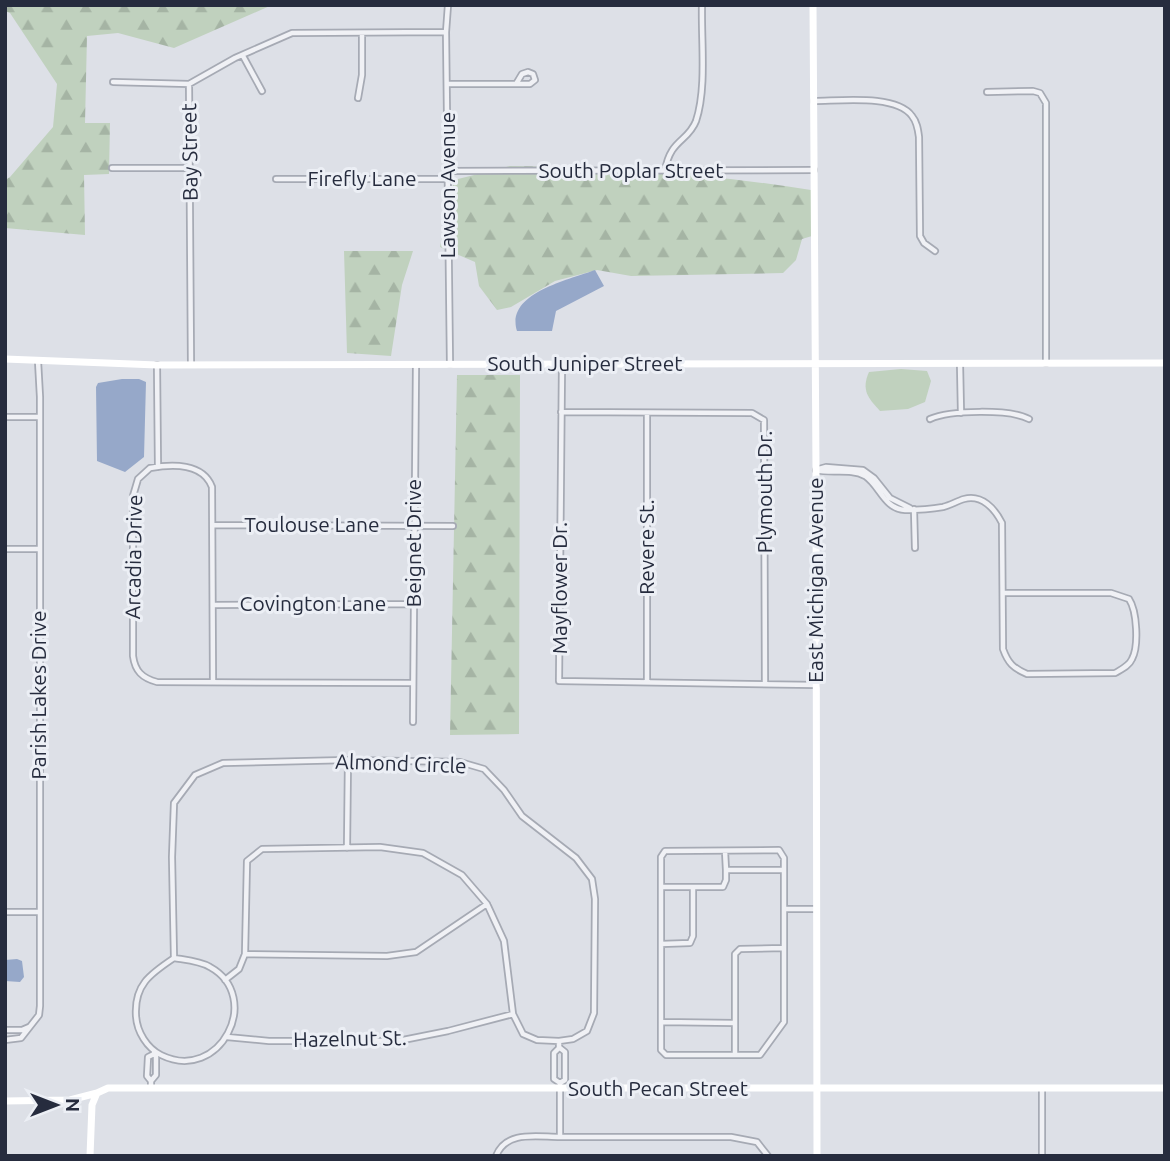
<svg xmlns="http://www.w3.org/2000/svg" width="1170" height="1161" font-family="Ubuntu,sans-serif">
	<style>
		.grass { fill: #c0d1be }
		.forest { fill: url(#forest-firs) }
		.water { fill: #96a8c9 }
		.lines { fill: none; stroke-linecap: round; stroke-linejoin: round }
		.street-casing { stroke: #a6aab4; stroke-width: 8 }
		.street { stroke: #f0f1f5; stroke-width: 4.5 }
		.secondary { stroke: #fff; stroke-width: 7 }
		.labels { text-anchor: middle; stroke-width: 6; stroke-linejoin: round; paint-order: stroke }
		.street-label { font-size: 21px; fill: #262c3e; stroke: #eceff5 }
	</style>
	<defs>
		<pattern id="forest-firs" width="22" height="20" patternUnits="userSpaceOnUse" patternTransform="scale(1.75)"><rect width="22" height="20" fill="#c0d1be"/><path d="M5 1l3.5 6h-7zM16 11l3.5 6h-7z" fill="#a5b4a4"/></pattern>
	</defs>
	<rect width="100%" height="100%" fill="#dde0e7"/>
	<!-- grass -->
	<path class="grass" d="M901,369L927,371L931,381L925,402L908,409L880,411C868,398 861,390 869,372Z"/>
	<!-- forest -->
	<path class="forest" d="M5,5H272L174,48L118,33L87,36L85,123H110L109,174L84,175L85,235L5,228V180L10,177L53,127L57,84L10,13L5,11Z
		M510,166C611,167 711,174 811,190L812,236L802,239L796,260L783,273L631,276L597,270L555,281L511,307L497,310L479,286L475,262L440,247L454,180Z
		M344,251H413L402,285L391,356L347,353Z
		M457,375H520L519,734L450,735Z"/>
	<!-- water -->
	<path class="water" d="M595,270L604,286L556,311L552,331H517C505,293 569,280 595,270Z
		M122,379H139L146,382L144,457L125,472L97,461L96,387L98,383Z
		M17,959L22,961L24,977L20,982L5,981V960Z"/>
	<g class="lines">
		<defs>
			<path id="street" d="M448,5L446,32L450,364
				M243,56L262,91
				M528,72L533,74L535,80L530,84H516L522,74Z
				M113,82L189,84
				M448,84H516
				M987,92L1033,91L1040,93L1046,103V363
				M358,98L362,75V33
				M814,101C840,101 896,94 912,116C917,122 918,129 919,137L920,236L924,243L935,251
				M112,168H190
				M448,171L814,170
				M665,171C670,139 688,142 696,121C707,88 701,40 702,5
				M276,179H448
				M191,364L189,84L235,58L292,33L446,32
				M960,364L961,413
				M157,365L158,467
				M562,365L559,681L816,685
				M561,412L752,413L764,420L765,684
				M647,413V682
				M5,417H39
				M930,419C950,410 1010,409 1029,419
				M819,469L826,467L863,470L874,478L890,498L910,508
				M816,470C831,474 851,468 865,476C880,486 884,509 905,510C917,510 932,509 943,507C951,505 957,501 964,499C982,494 995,509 1002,523L1003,649C1008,663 1013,668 1027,674L1115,673C1122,669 1129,666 1132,659C1139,646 1137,611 1129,599L1111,593H1003
				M914,509L915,548
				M213,525L453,526
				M5,549H40
				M213,605L413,604
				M213,682L212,487C203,463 172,464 150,468L138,479L133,496V656C135,671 142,678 157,682L413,683
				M413,722L416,365
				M347,848L348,760
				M725,851L726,870H784
				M661,887H693
				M784,909V858L779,850L665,851L661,857V1050L666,1055H760L784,1022V909H816
				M5,912H39
				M661,944L690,943L693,936V887H723L726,880V870
				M245,954L387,956L416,952L487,904
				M174,958L172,857L174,803L195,775L223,763L348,760L460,762L484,769L504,790L522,816L576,858L592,879L595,899L594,1013L587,1031L573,1039L559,1041L537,1040L523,1034L513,1014L504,941L487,904L462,875L423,853L380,847L262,849L247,861L245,954L239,969L225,980
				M174,958C186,960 200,961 210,967C264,997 220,1084 161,1055C147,1048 137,1032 136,1016C134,985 150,974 174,958Z
				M661,1022L735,1023
				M5,1030H22L29,1027
				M227,1037L269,1041H398L448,1031L513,1014
				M5,1040L21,1038L39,1015L40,1006V397L38,361
				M560,1048L565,1052V1080L560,1083
				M735,1055V954L740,949L784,948
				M151,1081L147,1076L148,1057L154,1054
				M151,1087V1081L156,1075V1057L154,1051
				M1042,1089V1156
				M560,1137H731L757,1142L768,1156
				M496,1156C506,1130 537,1137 560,1137V1083L554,1079V1053L559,1048V1041"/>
		</defs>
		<!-- street casing -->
		<use href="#street" class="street-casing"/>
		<!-- street -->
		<use href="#street" class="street"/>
		<!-- secondary -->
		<path class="secondary" d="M813,5L816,470L817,1156
			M5,359L157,365L1165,363
			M5,1101L70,1100L97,1093
			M90,1156L92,1105L97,1093L108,1088H1165"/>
	</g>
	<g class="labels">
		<!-- street labels -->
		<g class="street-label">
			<text transform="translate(190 152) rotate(-91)" y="7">Bay Street</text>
			<text x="631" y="178">South Poplar Street</text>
			<text x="362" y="186">Firefly Lane</text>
			<text transform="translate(448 185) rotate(-90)" y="7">Lawson Avenue</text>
			<text x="585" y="371">South Juniper Street</text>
			<text transform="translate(765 492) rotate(-90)" y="7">Plymouth Dr.</text>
			<text x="312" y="532">Toulouse Lane</text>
			<text transform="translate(414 543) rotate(-90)" y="7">Beignet Drive</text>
			<text transform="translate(647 547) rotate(-90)" y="7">Revere St.</text>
			<text transform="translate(134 557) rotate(-89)" y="7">Arcadia Drive</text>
			<text transform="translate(816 580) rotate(-90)" y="7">East Michigan Avenue</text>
			<text transform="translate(560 588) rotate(-90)" y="7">Mayflower Dr.</text>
			<text x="313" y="611">Covington Lane</text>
			<text transform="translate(39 695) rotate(-90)" y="7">Parish Lakes Drive</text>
			<text transform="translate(401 764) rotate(2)" y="7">Almond Circle</text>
			<text transform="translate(350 1039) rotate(-1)" y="7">Hazelnut St.</text>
			<text x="658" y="1096">South Pecan Street</text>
		</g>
	</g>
	<!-- border -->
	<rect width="1170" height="1161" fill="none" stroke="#262c3e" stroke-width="14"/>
	<!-- north arrow -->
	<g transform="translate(56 1105) rotate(90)" stroke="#eceff5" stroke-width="5" paint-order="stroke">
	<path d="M0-5L12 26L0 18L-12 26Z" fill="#262c3e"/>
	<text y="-10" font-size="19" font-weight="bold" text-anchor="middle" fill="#262c3e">N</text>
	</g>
</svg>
